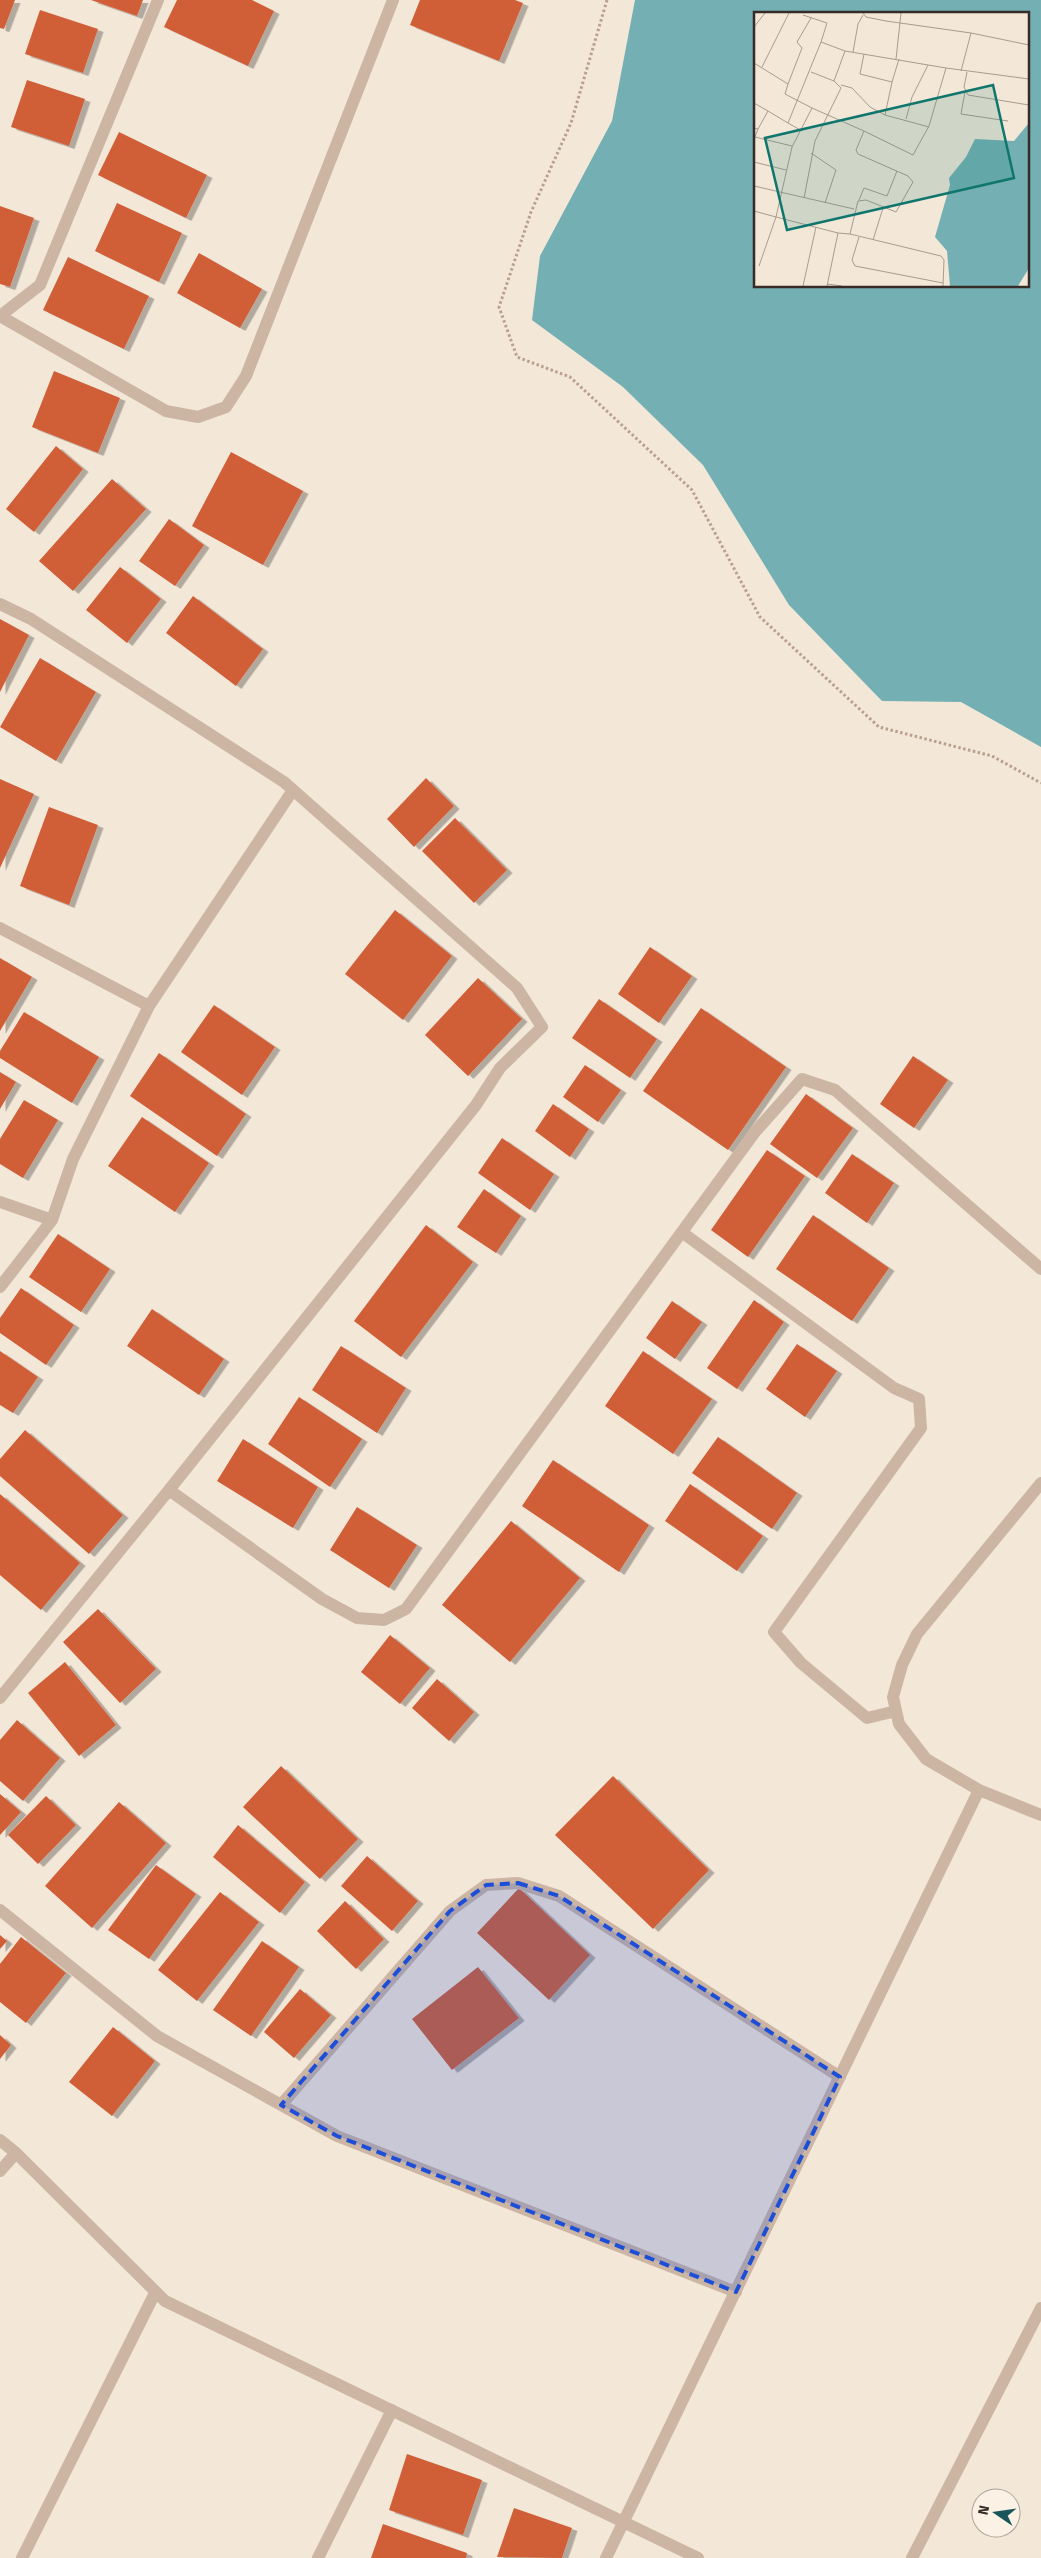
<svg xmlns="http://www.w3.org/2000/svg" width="1041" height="2558" font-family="'Fira Sans',sans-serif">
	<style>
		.water { fill: #74afb3; fill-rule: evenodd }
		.building { fill: #d05f39; filter: url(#shadow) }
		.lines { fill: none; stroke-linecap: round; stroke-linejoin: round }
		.path { stroke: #b8a08d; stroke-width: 3; stroke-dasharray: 2.5 2.5; stroke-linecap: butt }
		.minor { stroke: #ccb6a3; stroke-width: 12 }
		.marked { fill: #1d4ed8; fill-opacity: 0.2; stroke: #1d4ed8; stroke-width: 4; stroke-dasharray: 10 6; stroke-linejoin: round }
		.inset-road { fill: none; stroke: #a79c91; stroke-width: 1 }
		.view { fill: #0f766e; fill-opacity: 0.15; stroke: #0f766e; stroke-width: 2.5 }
		.inset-edge { fill: none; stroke: #362b26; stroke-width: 2.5 }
	</style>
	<defs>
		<filter id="shadow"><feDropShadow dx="5.5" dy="3" stdDeviation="0" flood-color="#0004"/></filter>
	</defs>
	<rect width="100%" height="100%" fill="#f3e7d8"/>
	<!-- water -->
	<path class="water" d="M635,0H1041V747L961,702L882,701L789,605L703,465L623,387L532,320L540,256L612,121ZM755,14H1027V286H755Z"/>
	<!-- building -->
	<path class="building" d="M0,0H15L4,29L0,28Z
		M91,0H143L137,16Z
		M177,0H252L274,11L248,66L164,27Z
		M420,0H515L523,3L499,61L410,25Z
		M40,10L98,29L83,73L25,54Z
		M27,80L85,99L69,146L11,127Z
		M119,132L207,175L186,218L98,175Z
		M117,203L182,233L159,282L95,251Z
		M0,206L34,218L10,287L0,284Z
		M199,253L262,289L240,328L177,293Z
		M68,257L149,296L124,349L43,310Z
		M54,371L120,398L98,453L32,427Z
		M56,446L83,469L34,532L6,509Z
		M231,452L303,491L263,565L192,526Z
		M112,479L146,509L73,591L39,561Z
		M169,519L204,545L175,586L139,561Z
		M120,567L161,599L127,643L86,610Z
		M193,596L263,649L236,686L166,633Z
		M0,619L29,635L0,692Z
		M40,658L96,692L56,761L0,727Z
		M426,778L454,806L414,847L387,819Z
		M0,779L34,794L0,868Z
		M49,807L98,825L69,905L20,886Z
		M455,818L507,870L474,903L422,851Z
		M395,910L452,956L403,1020L345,974Z
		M650,947L692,976L659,1023L618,994Z
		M0,958L32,977L0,1031Z
		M478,978L522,1019L468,1076L425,1035Z
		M599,999L657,1039L630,1078L572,1038Z
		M214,1005L275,1047L242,1095L181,1052Z
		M701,1008L786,1067L728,1150L643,1091Z
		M24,1012L99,1057L72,1103L0,1058V1051Z
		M159,1053L246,1114L217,1156L130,1096Z
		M913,1056L948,1080L914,1128L880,1104Z
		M585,1065L621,1090L598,1122L563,1097Z
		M0,1072L16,1082L0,1109Z
		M806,1094L853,1128L817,1178L770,1144Z
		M24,1100L58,1120L23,1178L0,1164V1139Z
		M553,1104L589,1129L570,1157L535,1131Z
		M142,1117L209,1163L175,1212L108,1166Z
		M502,1138L554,1174L530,1210L478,1173Z
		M767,1150L805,1176L748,1257L711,1230Z
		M852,1154L894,1183L867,1223L825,1193Z
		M484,1189L521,1216L496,1253L457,1227Z
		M813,1215L889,1268L852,1321L776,1269Z
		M426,1225L473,1262L401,1357L354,1321Z
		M58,1234L110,1269L81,1312L29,1277Z
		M21,1288L74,1325L46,1365L0,1333V1318Z
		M754,1300L784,1322L737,1389L707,1368Z
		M672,1301L702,1322L675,1359L646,1338Z
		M152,1309L224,1359L199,1395L127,1346Z
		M797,1344L837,1371L805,1417L766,1389Z
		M341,1346L406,1388L377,1433L312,1390Z
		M0,1351L38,1377L13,1413L0,1405Z
		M643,1351L712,1399L673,1454L605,1406Z
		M299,1397L362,1439L330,1487L268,1444Z
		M25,1430L123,1515L89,1554L0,1476V1459Z
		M718,1437L797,1493L772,1529L692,1473Z
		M243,1439L318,1487L293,1528L217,1481Z
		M553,1460L649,1525L619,1572L522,1506Z
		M690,1484L763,1536L737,1571L665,1521Z
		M0,1494L80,1563L41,1610L0,1575Z
		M357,1507L417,1545L389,1588L330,1550Z
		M511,1521L580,1578L510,1662L442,1605Z
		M98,1609L156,1669L120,1703L63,1642Z
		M390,1635L430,1668L400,1704L361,1672Z
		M65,1662L116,1725L79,1756L28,1693Z
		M437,1679L474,1712L449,1741L412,1708Z
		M17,1720L60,1758L23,1801L0,1781V1740Z
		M281,1766L358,1839L320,1879L243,1807Z
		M613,1776L709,1870L653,1929L555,1835Z
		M0,1794L21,1812L0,1835Z
		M46,1796L76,1825L38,1864L8,1835Z
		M119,1802L166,1843L92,1928L45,1886Z
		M238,1825L305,1882L280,1913L213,1857Z
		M367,1856L418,1901L392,1931L341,1886Z
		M156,1865L196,1894L149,1959L108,1930Z
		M519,1888L590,1955L549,2000L477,1933Z
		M220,1892L259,1922L197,2001L158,1970Z
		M345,1901L384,1939L356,1969L317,1931Z
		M0,1935L7,1941L0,1949Z
		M21,1937L66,1973L26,2023L0,2002V1964Z
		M262,1941L299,1967L251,2036L213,2010Z
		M478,1967L519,2018L452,2070L412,2019Z
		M300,1989L331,2015L294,2058L264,2032Z
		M113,2027L155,2061L112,2116L69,2082Z
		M0,2035L11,2045L0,2059Z
		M407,2454L482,2480L463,2535L389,2510Z
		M514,2508L572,2528L562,2558L497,2557Z
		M383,2524L467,2553L466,2558H371Z"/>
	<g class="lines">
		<!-- path -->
		<path class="path" d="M607,0L571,123L531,212L499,307L517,357L570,377L692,490L760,617L879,727L992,756L1041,783"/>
		<!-- minor -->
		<path class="minor" d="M0,316L166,411L198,417L226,407L246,376L393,0
			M0,316L40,285L158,0
			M0,604L31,619L284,782L517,988L542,1027L500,1068L476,1105L169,1490L322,1599L357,1618L384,1620L406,1609L755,1132L802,1079L835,1090L1041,1269
			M0,928L149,1006
			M0,1202L52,1220L73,1159L149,1006L293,790
			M683,1233L894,1388L919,1399L921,1428L774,1632L801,1663L867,1718L896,1711
			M0,1287L52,1220
			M1041,1483L917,1634L902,1665L893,1697L899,1724L926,1759L979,1790L1041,1815
			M0,1698L169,1490
			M0,1910L157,2036L337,2136L736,2292
			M281,2105L450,1911L486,1885L518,1883L559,1896L840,2077
			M0,2140L16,2153L165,2301L698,2558
			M0,2171L16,2153
			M22,2558L155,2293
			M318,2558L392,2410
			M606,2558L979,1790
			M912,2558L1041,2308"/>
	</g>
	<!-- marked area -->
	<path class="marked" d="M518,1883L559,1896L840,2077L736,2292L337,2136L281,2105L450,1911L486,1885Z"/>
	<!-- overview -->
	<g transform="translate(754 12)">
		<rect width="275" height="275" fill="#f3e7d8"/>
		<path d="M275,111V256L264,274H196L193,239L181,225L196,173L195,166L212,145L221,127L260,129Z" fill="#74afb3"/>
		<path class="inset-road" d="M109,1L112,5L132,9L217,21M49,3L73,11L67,30M0,15L11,1M99,40L104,12L109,3M110,42L106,62L138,70L131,103L175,115M142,47L147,1M0,51L34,72L31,82L58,96L38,135L22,205L84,221M8,55L35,1M207,59L217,21L275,33M57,60L80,69M213,60L210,75L214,83L275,93M138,70L145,47M34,72L48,36L43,30L57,6M87,73L98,76L116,95L131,103M211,80L207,102L254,109M0,91L14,99M58,96L110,119M152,107L158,85L174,53M34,111L48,119M0,116L4,117L1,125L38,134M4,117L14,99L34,111L67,30L91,39M57,141L82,158L71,191M0,150L32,158M0,174L100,197M50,186L61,129L87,76L80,69L91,39L192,56M105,188L110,176L133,184L143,159M0,199L22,205L5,254M105,225L98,248L101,254L189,271M119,228L129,196M73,272L88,274M49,274L62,215M73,274L84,221L96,222M189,274L190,248L187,244L96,222L104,189L112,188L142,200L159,170L154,164L104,142L102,138L110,119L159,143L175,114L192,56L275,67"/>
		<path class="view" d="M239,73L260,166L33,218L11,126Z"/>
		<rect width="275" height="275" class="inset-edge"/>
	</g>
	<!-- north arrow -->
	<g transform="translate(996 2513) rotate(283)"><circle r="24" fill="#fbf1e4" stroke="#aca298"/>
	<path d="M0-4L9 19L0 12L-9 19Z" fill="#18565b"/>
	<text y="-8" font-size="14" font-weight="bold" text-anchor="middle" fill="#362b26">N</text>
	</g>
</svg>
